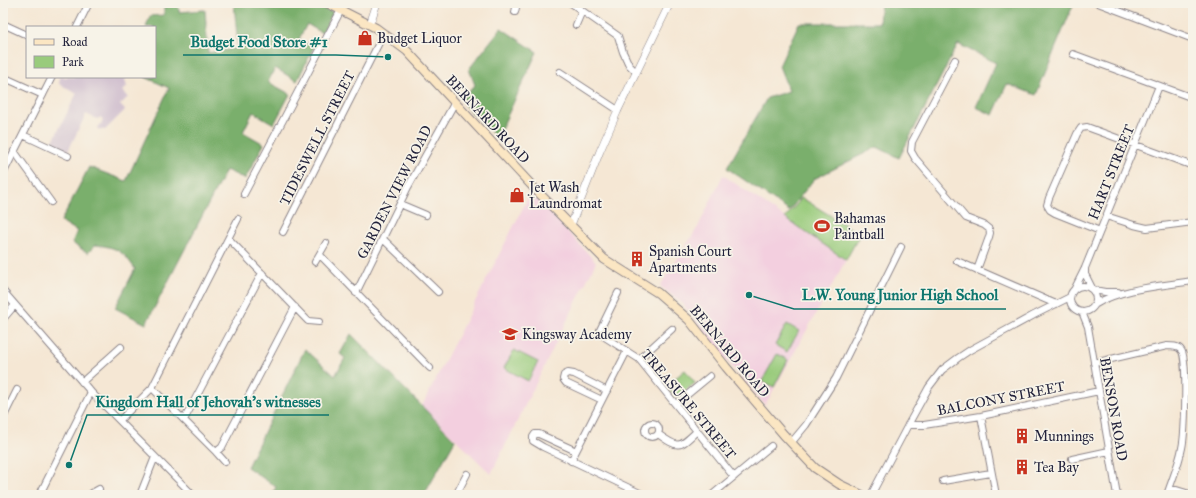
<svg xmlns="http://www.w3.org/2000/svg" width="1196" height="498" font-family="'IM FELL Great Primer',serif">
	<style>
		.built { fill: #f3cfdf }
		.industrial { fill: #cfbdce }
		.green { fill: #99cb7c; stroke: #5e765c }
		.forest { fill: #7aaf6c; stroke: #4e6854 }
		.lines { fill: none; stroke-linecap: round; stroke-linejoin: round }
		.minor-casing { stroke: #8c8488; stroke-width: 8 }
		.tertiary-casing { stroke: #8c8488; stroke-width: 8 }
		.secondary-casing { stroke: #8c8488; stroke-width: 10 }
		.minor { stroke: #fff; stroke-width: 6 }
		.tertiary { stroke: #fff; stroke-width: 7 }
		.secondary { stroke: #fbe6c3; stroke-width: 8 }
		.labels { text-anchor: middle; stroke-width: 3.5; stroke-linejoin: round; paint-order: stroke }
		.poi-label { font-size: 14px; fill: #22223b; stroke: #f7f3e8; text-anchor: start }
		.street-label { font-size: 14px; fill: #22223b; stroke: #f7f3e8 }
		.leader { fill: none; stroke: #0f766e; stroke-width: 1.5 }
		.callout-dot { fill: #0f766e; stroke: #f7f3e8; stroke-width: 1.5 }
		.callout-label { font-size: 15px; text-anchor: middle; font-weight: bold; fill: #0f766e; stroke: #f7f3e8; stroke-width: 3.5; stroke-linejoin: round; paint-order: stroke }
	</style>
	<rect width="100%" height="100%" fill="#f7f3e8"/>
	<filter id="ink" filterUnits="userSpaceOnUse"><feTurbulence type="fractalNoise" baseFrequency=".025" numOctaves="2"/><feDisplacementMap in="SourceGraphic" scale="8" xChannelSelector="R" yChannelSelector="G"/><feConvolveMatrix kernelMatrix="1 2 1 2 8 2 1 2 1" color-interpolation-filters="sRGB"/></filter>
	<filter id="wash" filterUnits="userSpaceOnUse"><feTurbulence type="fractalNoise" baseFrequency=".012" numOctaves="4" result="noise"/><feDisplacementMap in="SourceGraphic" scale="16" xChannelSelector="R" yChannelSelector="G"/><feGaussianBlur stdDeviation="0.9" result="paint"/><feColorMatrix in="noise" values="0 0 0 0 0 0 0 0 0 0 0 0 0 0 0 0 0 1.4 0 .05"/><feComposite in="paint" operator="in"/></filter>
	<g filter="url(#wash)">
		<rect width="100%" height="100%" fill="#f5e7d4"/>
		<!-- built -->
		<path class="built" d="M723,175L846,260L765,405L714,345L683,304L660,286L698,227Z
			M531,192L596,262L491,474L422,406Z"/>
		<!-- industrial -->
		<path class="industrial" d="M60,77H126L125,80L127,87L122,91L128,97L120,105L125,110L105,130L97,129L103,121L101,117L97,119L86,114L68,151L52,143L77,93L59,84Z"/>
		<!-- green -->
		<path class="green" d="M802,198L860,234L846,260L785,218Z
			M787,324L799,331L787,352L775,345Z
			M514,350L538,362L528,381L504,368Z
			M777,354L788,360L774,387L762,381Z
			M685,370L695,383L676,398L666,386Z"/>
		<!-- forest -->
		<path class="forest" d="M164,3H178L179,12L205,10L208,53L238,48L234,3H316L333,12L322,33L307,24L299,39L314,47L297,81L275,68L268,82L290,94L274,124L253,112L243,132L264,144L245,179L226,170L146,324L115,308L135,269C123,251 117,247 95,245L88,253L72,243L77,231L61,221L89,167L126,181L169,88L145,77H155V27H146L150,16L164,15Z
			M881,3H1074L1036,95L1007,84L993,115L976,107L996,63L958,44L899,158L877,147L814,179L789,211L727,168L767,98L789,91L779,66L799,23H879Z
			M501,28L537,52L497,138L464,105L463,98L475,85L469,69Z
			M351,334L455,440L424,495H272L276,487L247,467L305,349L335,376L345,358L340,354Z"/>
	</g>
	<g filter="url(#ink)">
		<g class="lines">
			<defs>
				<path id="minor" d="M571,3L618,36L623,52L629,65L636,72
					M1098,3L1193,39
					M515,12L517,3
					M3,24L27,35
					M576,25L582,11
					M77,27L89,3
					M1073,54L1193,98
					M955,60L912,142L911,151L915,158L966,218L984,225L989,229L990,233L989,237L977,270
					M560,72L618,110
					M3,77L43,95
					M23,135L68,156
					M14,151L51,202
					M3,174L52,77
					M244,194L341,10
					M400,204L426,215
					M1106,216L1134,225L1147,228L1193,222
					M1100,231L1055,213L1050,210L1047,205L1049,198L1077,134L1081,128L1087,127L1193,166
					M283,232L384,33
					M229,239L308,321L319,322
					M383,239L438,292
					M320,255L430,368
					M957,261L1056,304
					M315,262L326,243
					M1085,268V274L1092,288
					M1070 299a13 13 0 1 1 26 0a13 13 0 1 1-26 0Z
					M1075,288L1085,268L1159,86
					M1094,290L1105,292H1118
					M3,291L91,392L41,492V495
					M356,293L408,187L455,102
					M618,293L600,330V334L639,359L734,477
					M1096,304C1122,288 1163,286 1193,281
					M1082,312L1088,327L1117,495
					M3,319L15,305
					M639,359L672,329
					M1094,363L1167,346C1172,346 1178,346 1181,350C1188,357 1185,435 1182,448C1179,464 1172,480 1167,495
					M82,382L121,347
					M152,388L216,452L225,462
					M91,392L193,495
					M602,400L566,383L563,379L564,375L568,373L574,374L607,391
					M676,404L710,376
					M981,416L996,495
					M3,418L17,390
					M120,420L152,388L238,219
					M184,420L262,273
					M645 430a7 7 0 1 1 14 0a7 7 0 1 1-14 0Z
					M908,425H924L981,416L1099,391
					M658,434C679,449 679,448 697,431
					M791,443L806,425L836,378L901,247
					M576,451L539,434H535L533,437V441L543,447L644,495
					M216,452L222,447L295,307
					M1072,459L1109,451
					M571,461L627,351
					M943,481L991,473
					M1170,488L1193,495
					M90,495L92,493L99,489
					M140,495L155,457
					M456,495L467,474
					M712,495L771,446
					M871,495L908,425L929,387L942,370L958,358L970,350L1034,315L1070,297"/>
				<path id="tertiary" d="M370,24L377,3
					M571,225L600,151L618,110L670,3"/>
				<path id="secondary" d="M327,3L376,28L407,51L535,189L604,259L658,293L689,320L726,367L784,435L815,468L839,484L862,495"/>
			</defs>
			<!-- minor casing -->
			<use href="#minor" class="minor-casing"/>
			<!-- tertiary casing -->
			<use href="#tertiary" class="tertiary-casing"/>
			<!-- secondary casing -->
			<use href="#secondary" class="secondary-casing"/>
			<!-- minor -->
			<use href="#minor" class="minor"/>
			<!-- tertiary -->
			<use href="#tertiary" class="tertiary"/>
			<!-- secondary -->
			<use href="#secondary" class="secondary"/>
		</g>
	</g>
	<!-- icons -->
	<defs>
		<symbol id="shop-bare" viewBox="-9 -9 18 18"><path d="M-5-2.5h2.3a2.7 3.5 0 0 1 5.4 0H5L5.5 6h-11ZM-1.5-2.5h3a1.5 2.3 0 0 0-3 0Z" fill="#c8321e" stroke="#f7f3e8" stroke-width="2.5" paint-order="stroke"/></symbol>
		<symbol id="stadium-bare" viewBox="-9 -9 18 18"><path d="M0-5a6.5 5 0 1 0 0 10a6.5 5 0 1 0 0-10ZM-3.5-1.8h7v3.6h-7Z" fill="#c8321e" stroke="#f7f3e8" stroke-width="2.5" paint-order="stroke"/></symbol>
		<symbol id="building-bare" viewBox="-9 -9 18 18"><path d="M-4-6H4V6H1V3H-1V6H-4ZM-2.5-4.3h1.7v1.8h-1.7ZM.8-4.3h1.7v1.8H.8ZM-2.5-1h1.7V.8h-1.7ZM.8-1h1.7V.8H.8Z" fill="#c8321e" stroke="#f7f3e8" stroke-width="2.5" paint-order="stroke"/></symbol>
		<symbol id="school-bare" viewBox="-9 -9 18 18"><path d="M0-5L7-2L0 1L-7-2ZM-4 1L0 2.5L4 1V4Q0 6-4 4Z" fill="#c8321e" stroke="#f7f3e8" stroke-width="2.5" paint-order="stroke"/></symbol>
	</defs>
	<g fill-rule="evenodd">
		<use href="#shop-bare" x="354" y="27" width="22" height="22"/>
		<use href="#shop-bare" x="506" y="184" width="22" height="22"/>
		<use href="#stadium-bare" x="811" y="215" width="22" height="22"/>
		<use href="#building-bare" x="626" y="248" width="22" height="22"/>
		<use href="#school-bare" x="499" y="323" width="22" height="22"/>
		<use href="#building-bare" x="1011" y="425" width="22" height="22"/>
		<use href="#building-bare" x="1011" y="456" width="22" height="22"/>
	</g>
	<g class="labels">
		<!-- poi labels -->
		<g class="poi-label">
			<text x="377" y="43">Budget Liquor</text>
			<text x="529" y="192">Jet Wash<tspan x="529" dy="16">Laundromat</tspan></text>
			<text x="834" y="223">Bahamas<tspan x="834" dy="16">Paintball</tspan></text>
			<text x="649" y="256">Spanish Court<tspan x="649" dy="16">Apartments</tspan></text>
			<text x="522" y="339">Kingsway Academy</text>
			<text x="1034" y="441">Munnings</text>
			<text x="1034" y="472">Tea Bay</text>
		</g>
		<!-- street labels -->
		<g class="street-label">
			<text transform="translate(488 119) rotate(47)" y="5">BERNARD ROAD</text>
			<text transform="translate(317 138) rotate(-63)" y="5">TIDESWELL STREET</text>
			<text transform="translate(1111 172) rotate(-68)" y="5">HART STREET</text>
			<text transform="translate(394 192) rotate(-63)" y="5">GARDEN VIEW ROAD</text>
			<text transform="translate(730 351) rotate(50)" y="5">BERNARD ROAD</text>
			<text transform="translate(1001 398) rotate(-11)" y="5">BALCONY STREET</text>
			<text transform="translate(689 404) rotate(50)" y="5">TREASURE STREET</text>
			<text transform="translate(1114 409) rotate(80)" y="5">BENSON ROAD</text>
		</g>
	</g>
	<!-- callouts -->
	<path class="leader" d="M388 57L336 55H183M749 295L794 309H1006M69 465L87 415H329"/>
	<g class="callout-dot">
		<circle cx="388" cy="57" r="4"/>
		<circle cx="749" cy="295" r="4"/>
		<circle cx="69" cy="465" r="4"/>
	</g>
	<g class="callout-label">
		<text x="259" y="47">Budget Food Store #1</text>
		<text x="900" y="300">L.W. Young Junior High School</text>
		<text x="208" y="407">Kingdom Hall of Jehovah’s witnesses</text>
	</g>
	<!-- margin -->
	<rect width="1196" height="498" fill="none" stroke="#f7f3e8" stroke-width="16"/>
	<!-- legend -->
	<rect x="26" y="26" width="130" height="52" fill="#f7f3e8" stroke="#a29fa3"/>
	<rect x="34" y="39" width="20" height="6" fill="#fbe6c3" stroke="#a29fa3"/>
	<text x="62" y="46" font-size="12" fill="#22223b">Road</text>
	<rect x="34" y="56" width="20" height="12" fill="#99cb7c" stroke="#a29fa3"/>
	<text x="62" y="66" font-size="12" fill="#22223b">Park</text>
</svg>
